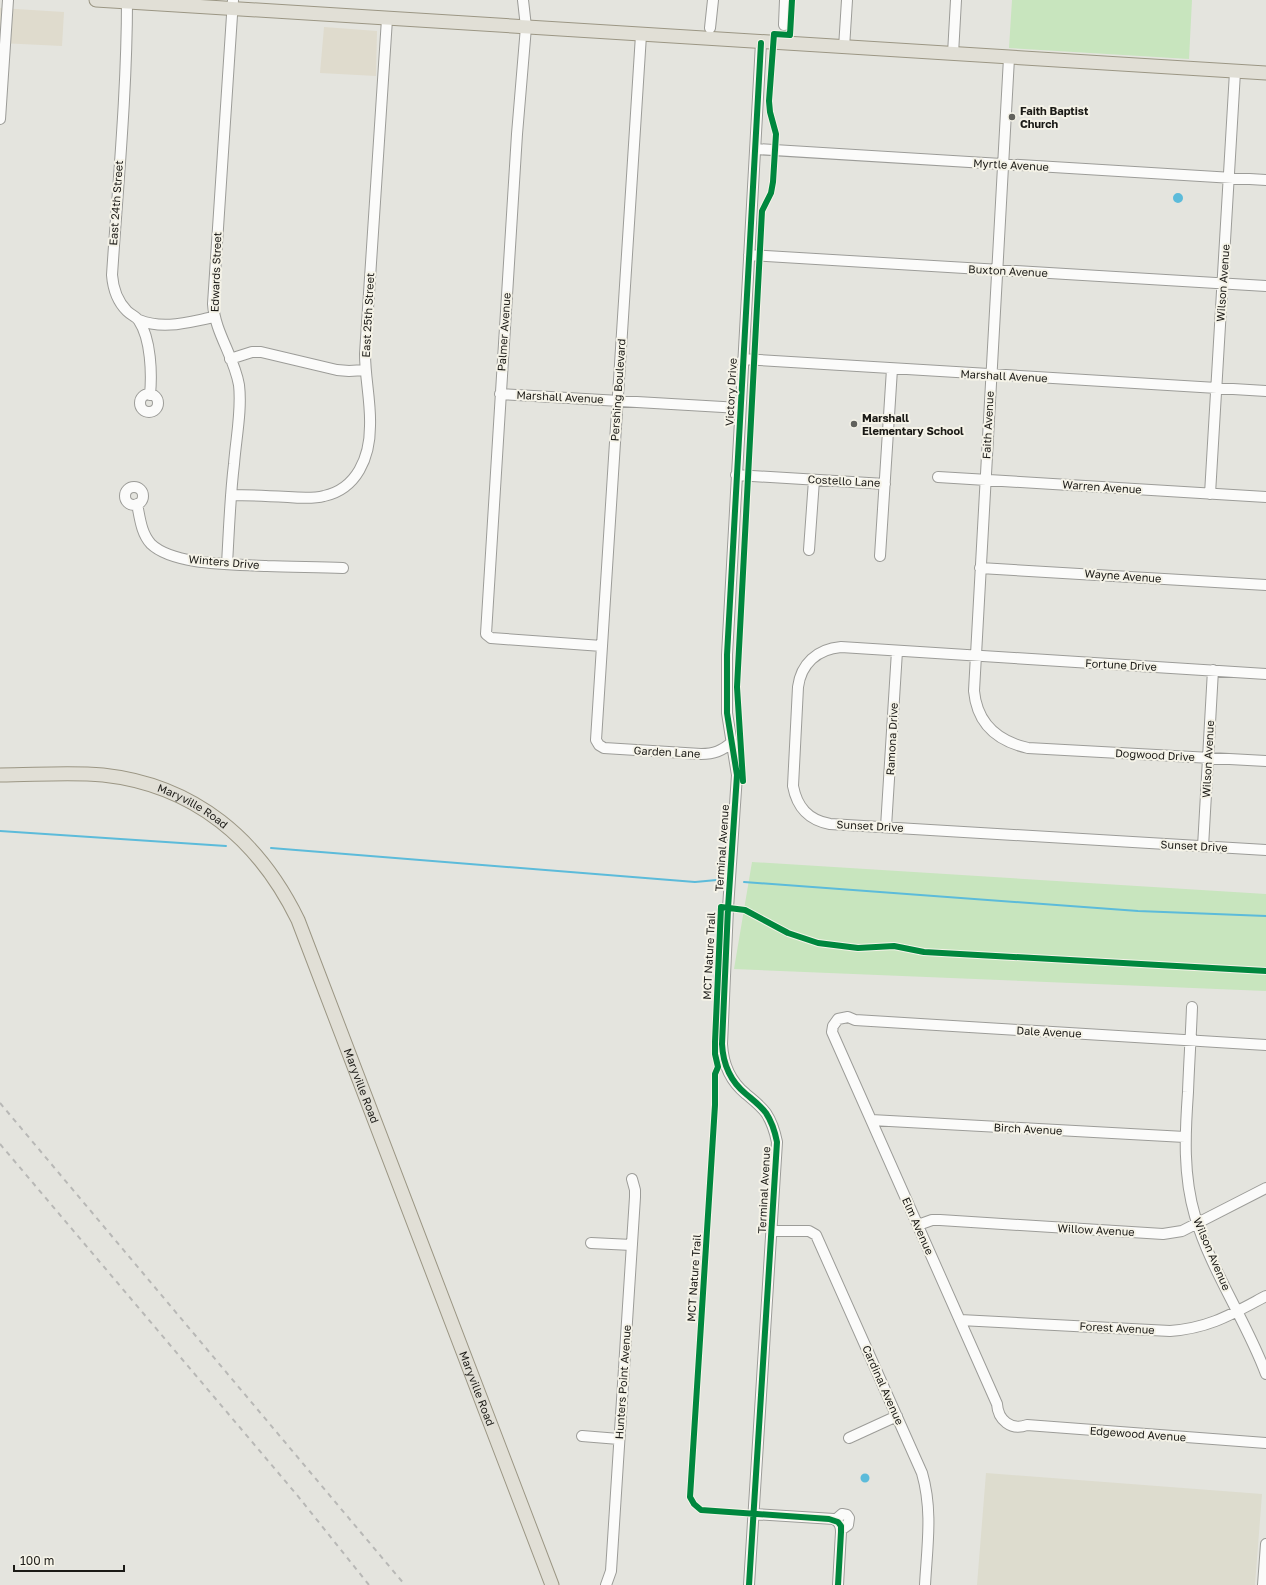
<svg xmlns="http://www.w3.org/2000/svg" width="1266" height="1585" font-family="'Golos Text',sans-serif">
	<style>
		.commercial { fill: #dfdbcd }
		.built { fill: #dddcce }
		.green { fill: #c8e5be }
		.water { fill: #5cbbda }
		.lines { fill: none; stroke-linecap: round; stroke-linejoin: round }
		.stream { stroke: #5cbbda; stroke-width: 2 }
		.minor-casing { stroke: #9c9c98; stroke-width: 12 }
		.major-casing { stroke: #9b9684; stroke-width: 15 }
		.minor { stroke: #fbfbfa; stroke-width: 10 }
		.major { stroke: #e1dfd6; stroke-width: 13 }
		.rail { stroke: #b8b8b6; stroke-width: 2; stroke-dasharray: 5 5; stroke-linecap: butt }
		.cycleway-casing { stroke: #f5f3e8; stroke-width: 8 }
		.cycleway { stroke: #00873e; stroke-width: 6 }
		.poi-dot { fill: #61615c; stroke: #f5f3e8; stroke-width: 1.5 }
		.labels { text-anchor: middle; stroke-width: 4; stroke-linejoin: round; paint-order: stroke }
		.poi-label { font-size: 11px; font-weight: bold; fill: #1b1a16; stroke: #f5f3e8; text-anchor: start }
		.street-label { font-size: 11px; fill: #1b1a16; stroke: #f5f3e8 }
	</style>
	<rect width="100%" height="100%" fill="#e4e4de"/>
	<!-- commercial -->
	<path class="commercial" d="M0,8L64,12L62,46L0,43Z
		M324,27L377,31L376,76L320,73Z"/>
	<!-- built -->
	<path class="built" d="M986,1473L1262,1494L1255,1585H977Z"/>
	<!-- green -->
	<path class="green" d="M1012,0H1192L1189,59L1009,48Z
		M752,862L1266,894V991L734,969Z"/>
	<!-- water -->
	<path class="water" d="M1173 198a5 5 0 1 1 10 0a5 5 0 1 1-10 0Z
		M860.5 1478a4.5 4.5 0 1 1 9 0a4.5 4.5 0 1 1-9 0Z"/>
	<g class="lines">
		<!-- stream -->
		<path class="stream" d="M0,831L226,846
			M271,848L695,882L717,880
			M744,882L1138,911L1266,916"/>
		<defs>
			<path id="minor" d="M127,0C127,91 118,184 112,275C113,288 117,301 127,311C131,315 137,317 139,321C151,339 152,374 150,395
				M523,0L526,27L517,134L486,634L491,638L602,646
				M784,25L785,0
				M710,28L713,0
				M641,35L596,740L599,745L604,748L701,754C714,754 722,751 732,742
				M844,48L847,0
				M953,54L956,0
				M1009,58L974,691C977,723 997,741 1028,748L1266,761
				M0,119L8,0
				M756,149L1266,180
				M749,255L1266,286
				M139,320C164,330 188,322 214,317
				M230,359L252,352H261L337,370L349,371L365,370
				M743,359L1266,391
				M500,394L740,408
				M140 403a9 9 0 1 1 18 0a9 9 0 1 1-18 0Z
				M736,475L885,484
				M938,477L1266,497
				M125 496a9 9 0 1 1 18 0a9 9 0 1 1-18 0Z
				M1210,494L1235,72
				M231,495C250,495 269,496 288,497C300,498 313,499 324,496C357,489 370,457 370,426C371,402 365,378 365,354L387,19
				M137,504C140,518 141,533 151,544C174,566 236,564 267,566C292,567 318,567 343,568
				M809,550L814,480
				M880,556L892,369
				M227,564C229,530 230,497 234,464C236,438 242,410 239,385C234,356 215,333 213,304L233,0
				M980,568L1266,585
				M1266,674L841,647C817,649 801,664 798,687L793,786C797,807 808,820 830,824L1266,850
				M886,827L897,651
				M1203,847L1213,670
				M1192,1007C1191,1035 1189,1064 1188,1092C1185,1134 1183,1175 1195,1216C1211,1271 1246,1320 1266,1374
				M1266,1045L855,1020L848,1017L838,1019L833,1026L832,1032L997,1404C998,1420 1011,1431 1027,1425L1266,1443
				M871,1120L1185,1137
				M918,1225L932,1220H940L1163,1234L1182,1231L1266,1188
				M772,1231H809L816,1235L922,1473C933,1511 927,1547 925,1585
				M591,1243L632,1245
				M960,1320L1170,1331C1210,1328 1232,1314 1266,1296
				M582,1436L619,1439
				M849,1438L897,1416
				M754,1514L834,1519C839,1522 841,1525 841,1532L838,1585
				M835,1520L842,1514L847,1515L849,1518L848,1525L841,1530
				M606,1585L611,1571L635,1197V1190L632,1179
				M749,1585L777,1142C775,1132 772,1122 766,1113C760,1105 753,1100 746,1094C730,1081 723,1064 722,1044L728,908L737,775L727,713V655L761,43
				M1263,1585L1266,1544"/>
			<g id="major">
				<path d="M96,0L1266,73"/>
				<path id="s1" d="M0,775C34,775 69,772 103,775C195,785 259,840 298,920L552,1585"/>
			</g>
		</defs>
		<!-- minor casing -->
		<use href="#minor" class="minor-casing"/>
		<!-- major casing -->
		<use href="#major" class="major-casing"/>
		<!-- minor -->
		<use href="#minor" class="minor"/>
		<!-- major -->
		<use href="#major" class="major"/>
		<!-- rail -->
		<path class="rail" d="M0,1103L405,1585
			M0,1144L297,1495L369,1585"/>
		<defs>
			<path id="cycleway" d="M743,781L737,687L762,211L771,193L773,182L776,134L770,112L769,101L774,34L790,35L792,0
				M749,1585L777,1142C775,1132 772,1122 766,1113C760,1105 753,1100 746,1094C730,1081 723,1064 722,1044L728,908L737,775L727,713V655L761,43
				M838,1585L841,1532V1526L838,1522L829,1519L701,1510L694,1504L690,1497L715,1105V1074L718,1067L715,1054V1042L721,907L745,910L788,933L818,943L858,948L894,946L924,952L1266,971"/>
		</defs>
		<!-- cycleway casing -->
		<use href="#cycleway" class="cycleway-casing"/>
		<!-- cycleway -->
		<use href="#cycleway" class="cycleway"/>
	</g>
	<!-- markers -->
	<g class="poi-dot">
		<circle cx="1012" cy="117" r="4"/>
		<circle cx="854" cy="424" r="4"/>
	</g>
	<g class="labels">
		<!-- poi labels -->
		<g class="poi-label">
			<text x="1020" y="115">Faith Baptist<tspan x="1020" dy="13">Church</tspan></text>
			<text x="862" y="422">Marshall<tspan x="862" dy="13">Elementary School</tspan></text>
		</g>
		<!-- street labels -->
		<g class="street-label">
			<text transform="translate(1011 165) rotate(3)" y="4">Myrtle Avenue</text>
			<text transform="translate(116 203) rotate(-86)" y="4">East 24th Street</text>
			<text transform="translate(1008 271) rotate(3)" y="4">Buxton Avenue</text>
			<text transform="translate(216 272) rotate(-88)" y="4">Edwards Street</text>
			<text transform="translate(1223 283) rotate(-86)" y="4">Wilson Avenue</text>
			<text transform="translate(368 315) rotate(-87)" y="4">East 25th Street</text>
			<text transform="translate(504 332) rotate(-86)" y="4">Palmer Avenue</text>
			<text transform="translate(1004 376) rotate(3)" y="4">Marshall Avenue</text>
			<text transform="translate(618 390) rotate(-86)" y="4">Pershing Boulevard</text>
			<text transform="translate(731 392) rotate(-87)" y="4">Victory Drive</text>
			<text transform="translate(560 397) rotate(3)" y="4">Marshall Avenue</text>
			<text transform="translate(988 425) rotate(-87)" y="4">Faith Avenue</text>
			<text transform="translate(844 481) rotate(3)" y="4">Costello Lane</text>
			<text transform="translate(1102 487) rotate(4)" y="4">Warren Avenue</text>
			<text transform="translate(224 562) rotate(5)" y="4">Winters Drive</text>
			<text transform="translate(1123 576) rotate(4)" y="4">Wayne Avenue</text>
			<text transform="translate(1121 665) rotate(3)" y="4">Fortune Drive</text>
			<text transform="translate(892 739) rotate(-87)" y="4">Ramona Drive</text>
			<text transform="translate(667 752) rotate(3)" y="4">Garden Lane</text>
			<text transform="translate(1155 755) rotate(3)" y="4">Dogwood Drive</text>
			<text transform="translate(1208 759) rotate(-87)" y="4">Wilson Avenue</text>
			<text dy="4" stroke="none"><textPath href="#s1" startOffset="199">Maryville Road</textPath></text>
			<text transform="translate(870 826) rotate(3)" y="4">Sunset Drive</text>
			<text transform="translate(1194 846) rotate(3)" y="4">Sunset Drive</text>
			<text transform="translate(722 848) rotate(-86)" y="4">Terminal Avenue</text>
			<text transform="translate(709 956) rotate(-87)" y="4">MCT Nature Trail</text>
			<text transform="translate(1049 1032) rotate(3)" y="4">Dale Avenue</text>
			<text dy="4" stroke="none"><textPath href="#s1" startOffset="535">Maryville Road</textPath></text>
			<text transform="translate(1028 1129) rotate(3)" y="4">Birch Avenue</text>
			<text transform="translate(764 1190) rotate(-87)" y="4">Terminal Avenue</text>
			<text transform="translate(918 1226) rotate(66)" y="4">Elm Avenue</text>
			<text transform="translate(1096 1230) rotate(3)" y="4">Willow Avenue</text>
			<text transform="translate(1212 1254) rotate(67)" y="4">Wilson Avenue</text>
			<text transform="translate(694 1278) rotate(-86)" y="4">MCT Nature Trail</text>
			<text transform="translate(1117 1328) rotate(3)" y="4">Forest Avenue</text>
			<text transform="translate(623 1382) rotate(-86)" y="4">Hunters Point Avenue</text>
			<text transform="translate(883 1385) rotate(66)" y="4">Cardinal Avenue</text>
			<text dy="4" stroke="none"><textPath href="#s1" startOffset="859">Maryville Road</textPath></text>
			<text transform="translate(1138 1434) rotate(4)" y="4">Edgewood Avenue</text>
		</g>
	</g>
	<!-- scale -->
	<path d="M14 1565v6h110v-6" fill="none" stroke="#1b1a16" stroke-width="2"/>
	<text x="20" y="1565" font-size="12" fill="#1b1a16" stroke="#f5f3e8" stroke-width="3" paint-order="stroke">100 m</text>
</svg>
